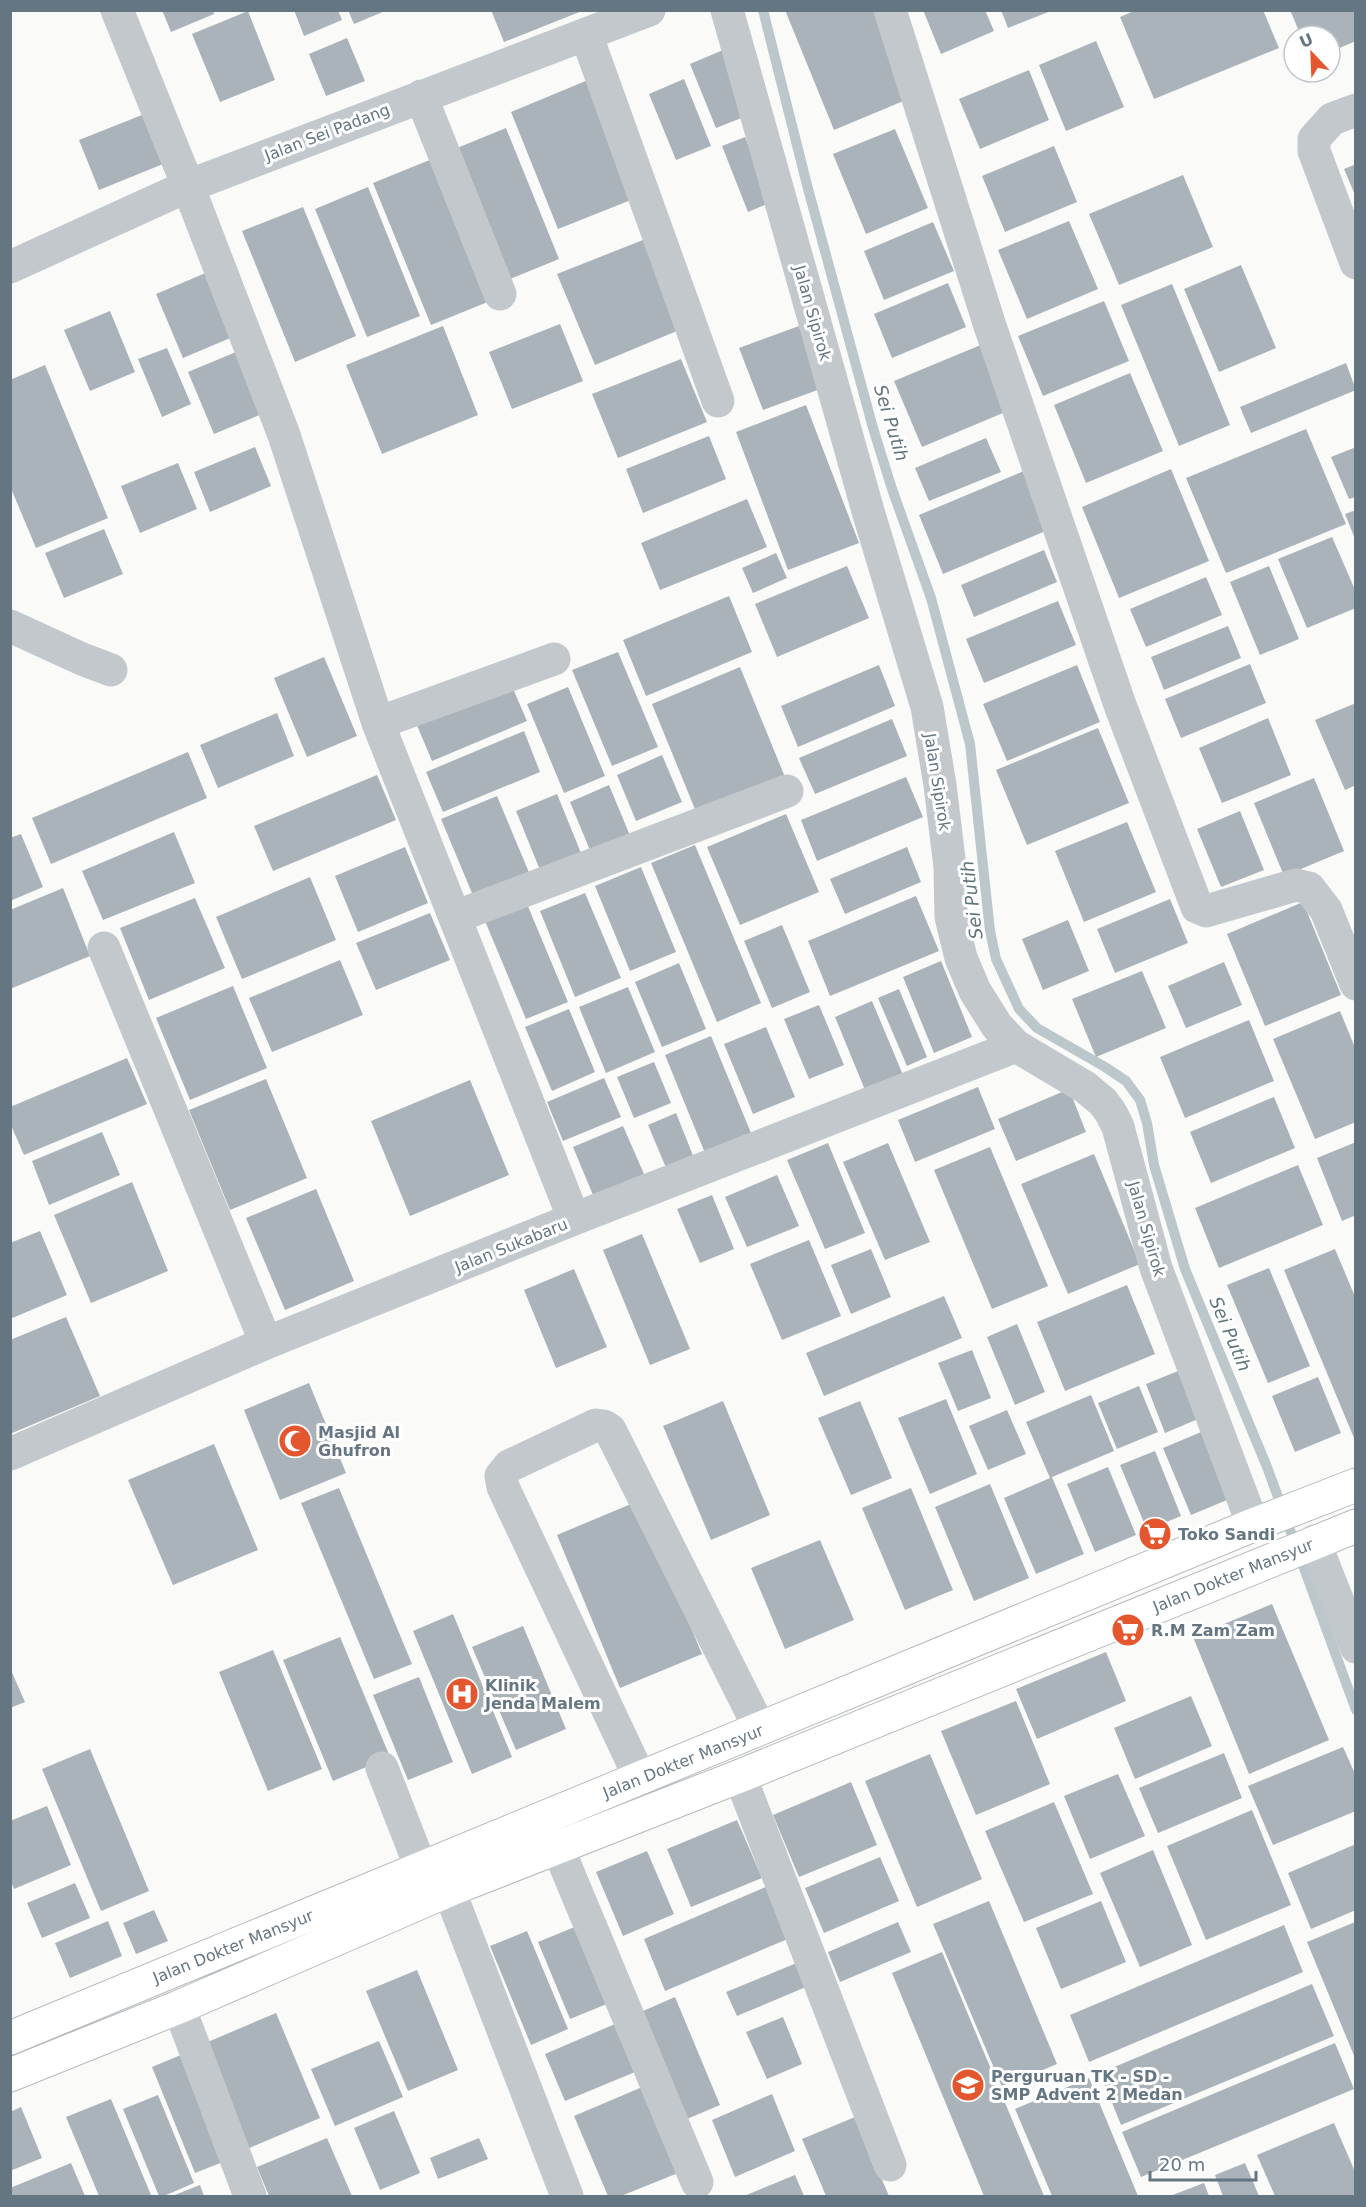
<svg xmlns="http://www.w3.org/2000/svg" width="1366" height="2207" font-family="'DejaVu Sans',sans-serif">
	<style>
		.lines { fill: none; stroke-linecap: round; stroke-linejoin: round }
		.stream { stroke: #bbc7cb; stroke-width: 10 }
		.building { fill: #aab3b9 }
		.major-casing { stroke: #b5babe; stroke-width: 35 }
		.minor { stroke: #c3c8cc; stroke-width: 33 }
		.major { stroke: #fff; stroke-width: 33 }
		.labels { text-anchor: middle; stroke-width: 6; stroke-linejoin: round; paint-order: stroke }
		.street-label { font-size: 16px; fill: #657683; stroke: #fff }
		.poi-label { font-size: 16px; font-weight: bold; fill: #657683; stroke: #fff; text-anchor: start }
		.water-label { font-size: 18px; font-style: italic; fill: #60757c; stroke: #fff }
	</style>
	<rect width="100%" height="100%" fill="#fafaf8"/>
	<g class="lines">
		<!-- stream -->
		<path class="stream" d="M763,10L807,185L873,428L892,489L931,598L970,744L990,931L996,959L1019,1009L1037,1028L1105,1067L1126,1081L1140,1100L1147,1123L1154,1165L1185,1269L1267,1467L1356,1710"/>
	</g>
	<!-- building -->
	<path class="building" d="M162,10H213L214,14L171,32Z
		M294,10H338L342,20L304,36Z
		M348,10H385V11L354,24Z
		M491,10H582V11L504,42Z
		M785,10H877L913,97L834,130Z
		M923,10H985L994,31L941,54Z
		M1001,10H1051V11L1008,28Z
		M1136,10H1263L1279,48L1154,99L1120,17Z
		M1290,10H1356V41L1330,52V36H1301Z
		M248,11L275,80L220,102L192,34Z
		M347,38L365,81L326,96L309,54Z
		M1096,41L1124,107L1066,131L1039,65Z
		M723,50L749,115L716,128L690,64Z
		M1029,70L1049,120L980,149L959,99Z
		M684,79L711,146L676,160L649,94Z
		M588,80L636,198L558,229L511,112Z
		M142,115L163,164L99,190L79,140Z
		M506,128L559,259L510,279L457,148Z
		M895,129L928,208L866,234L833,154Z
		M745,137L772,202L748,212L722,146Z
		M1054,146L1077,202L1005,232L982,176Z
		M437,157L495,299L431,325L373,183Z
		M1356,164V195H1355L1344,169Z
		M1183,175L1213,247L1119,285L1089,214Z
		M368,187L420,316L367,337L315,209Z
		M303,207L356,336L295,362L242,231Z
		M1069,221L1098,289L1027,319L998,250Z
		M933,222L954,271L884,300L864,251Z
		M653,236L689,326L595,365L557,274Z
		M1241,265L1276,348L1219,372L1184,289Z
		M215,269L242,333L183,358L156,294Z
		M948,283L966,327L892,358L874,314Z
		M1172,284L1230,425L1179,446L1121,305Z
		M1104,301L1129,361L1043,396L1018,336Z
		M110,311L135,372L90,391L64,330Z
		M560,324L583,381L512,409L489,352Z
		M443,326L478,415L382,454L346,365Z
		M799,326L823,388L763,410L739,348Z
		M983,344L1010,410L922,447L894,381Z
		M167,348L191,404L162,417L138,359Z
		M236,352L262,414L214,434L188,372Z
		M681,359L707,422L618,458L592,394Z
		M1346,363L1356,390L1251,433L1240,407Z
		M45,365L108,518L36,548L10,486V380Z
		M1130,373L1163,451L1086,483L1054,405Z
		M806,405L859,543L788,570L736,432Z
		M1306,429L1346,524L1226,573L1186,478Z
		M709,436L726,479L643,513L626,469Z
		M986,438L1001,472L929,501L915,468Z
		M255,447L271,486L210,512L194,472Z
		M1356,447V497L1349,499L1331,457Z
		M178,463L197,509L140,533L121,486Z
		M1171,469L1209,561L1119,598L1082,507Z
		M1024,471L1048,530L943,574L919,515Z
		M747,499L767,547L660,590L641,543Z
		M1356,510V539H1355L1345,514Z
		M104,529L123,574L64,598L45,553Z
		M1332,537L1356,592V608L1307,628L1278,559Z
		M1044,550L1057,582L974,617L961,585Z
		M776,553L787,578L753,593L742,568Z
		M847,566L869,618L777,657L755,604Z
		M1269,566L1299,639L1260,655L1230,582Z
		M1206,577L1222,615L1146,647L1130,609Z
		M729,596L752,652L646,696L623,640Z
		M1058,601L1076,645L984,683L966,639Z
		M1228,626L1241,658L1164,690L1151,657Z
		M618,652L658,747L612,766L572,670Z
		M324,657L357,736L307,757L274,678Z
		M1250,664L1266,703L1181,738L1165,699Z
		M879,665L895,706L798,747L781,706Z
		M1077,665L1100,722L1007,761L983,704Z
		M740,667L787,782L699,819L652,704Z
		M511,684L527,721L432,761L416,723Z
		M568,687L605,776L564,793L527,704Z
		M1356,703V785L1345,790L1315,720Z
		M277,713L294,756L218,788L200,745Z
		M1268,718L1291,775L1222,803L1199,748Z
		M892,719L907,756L815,794L799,758Z
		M1098,728L1129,803L1027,845L996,770Z
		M524,731L540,772L443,812L426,772Z
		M188,752L207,798L51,864L32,818Z
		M662,755L682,802L636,821L617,775Z
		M377,775L396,820L273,871L254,826Z
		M906,777L923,817L817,861L801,820Z
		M1314,778L1344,851L1284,876L1254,803Z
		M609,785L631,838L592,855L570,802Z
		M557,794L581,853L540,870L516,811Z
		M497,796L533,882L477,905L441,819Z
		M1240,811L1264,870L1221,887L1197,829Z
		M786,814L819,892L740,925L707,847Z
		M1127,822L1156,892L1084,922L1055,851Z
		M174,832L195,883L103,920L82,871Z
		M21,834L43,887L10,901V838Z
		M695,845L761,1003L717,1022L651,863Z
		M405,847L428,903L358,932L335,876Z
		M907,847L921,882L845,914L830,879Z
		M641,867L676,952L630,971L595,886Z
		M310,877L336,940L242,979L216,917Z
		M63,888L90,956L10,989V910Z
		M585,893L621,978L575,997L540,911Z
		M916,896L939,951L830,996L808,941Z
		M195,898L225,968L149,1000L120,928Z
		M1170,899L1188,943L1115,973L1097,929Z
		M1303,902L1341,995L1265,1026L1227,934Z
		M527,904L568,1002L526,1019L485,921Z
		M430,913L450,960L376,990L356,943Z
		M1068,920L1089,971L1043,990L1022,939Z
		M782,925L810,992L772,1008L744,941Z
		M340,960L363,1015L272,1052L249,998Z
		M941,961L972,1037L934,1053L903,977Z
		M1224,962L1242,1005L1186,1028L1168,986Z
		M679,963L706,1029L662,1047L635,982Z
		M1142,971L1166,1028L1096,1057L1072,999Z
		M233,986L267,1068L190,1100L156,1018Z
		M628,987L655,1052L606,1073L579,1007Z
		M899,989L927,1057L907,1066L878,998Z
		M872,1001L903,1075L865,1090L835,1017Z
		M819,1005L844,1065L809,1079L784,1019Z
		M569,1009L595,1072L552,1091L525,1027Z
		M1340,1011L1356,1050V1122L1315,1139L1273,1039Z
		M1249,1020L1274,1081L1185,1118L1160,1057Z
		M766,1027L795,1097L753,1114L724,1044Z
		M711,1036L751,1133L705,1153L665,1055Z
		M127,1058L147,1104L24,1155L10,1123V1107Z
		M654,1062L671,1103L634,1118L617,1077Z
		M604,1078L621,1117L563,1141L547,1102Z
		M266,1079L307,1178L230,1210L189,1110Z
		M470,1080L509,1175L410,1216L371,1121Z
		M978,1087L995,1129L915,1162L898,1120Z
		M1069,1089L1086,1132L1016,1161L998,1119Z
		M1274,1097L1295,1148L1211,1183L1190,1132Z
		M676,1113L694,1158L667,1170L648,1125Z
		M623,1126L644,1174L593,1195L573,1147Z
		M102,1132L120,1175L49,1205L32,1161Z
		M1356,1142V1215L1342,1221L1317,1158Z
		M828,1143L865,1233L825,1249L787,1160Z
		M888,1143L930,1242L885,1260L843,1162Z
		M990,1147L1048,1286L992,1309L934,1170Z
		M1094,1154L1140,1264L1068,1294L1021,1184Z
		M1298,1165L1323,1225L1219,1268L1195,1208Z
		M777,1175L799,1226L747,1247L725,1197Z
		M132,1182L168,1271L91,1303L54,1215Z
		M316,1189L354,1281L285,1310L246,1218Z
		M712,1195L734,1249L700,1263L677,1209Z
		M40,1231L67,1295L10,1319V1243Z
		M642,1234L690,1349L650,1365L603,1250Z
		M809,1240L841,1316L782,1340L750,1264Z
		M871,1249L891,1297L851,1314L831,1265Z
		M1335,1249L1356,1299V1437L1354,1438L1284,1270Z
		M1269,1268L1310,1366L1268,1383L1227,1285Z
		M574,1269L607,1347L556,1368L524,1290Z
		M1127,1285L1155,1354L1065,1391L1037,1322Z
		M944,1296L962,1338L824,1396L806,1353Z
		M66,1317L100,1396L10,1434V1340Z
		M1017,1324L1045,1392L1015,1405L987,1337Z
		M972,1350L991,1398L958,1411L938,1363Z
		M1178,1371L1198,1419L1165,1433L1146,1384Z
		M1318,1377L1341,1433L1295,1452L1272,1396Z
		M309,1383L346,1473L280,1500L244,1410Z
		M1139,1386L1158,1432L1117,1449L1098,1403Z
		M1091,1395L1114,1451L1052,1477L1084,1554L1036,1574L1004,1498L1050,1478L1026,1422Z
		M946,1399L977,1474L930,1494L898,1418Z
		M723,1401L770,1515L711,1540L663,1426Z
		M860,1401L892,1478L851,1495L818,1418Z
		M1007,1410L1026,1454L988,1470L969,1426Z
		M1206,1430L1234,1497L1191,1515L1163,1448Z
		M214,1444L258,1550L173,1585L128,1480Z
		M1155,1451L1181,1516L1147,1530L1120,1465Z
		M1108,1467L1136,1535L1095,1552L1067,1484Z
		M990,1484L1029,1578L974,1601L935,1507Z
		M339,1488L412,1664L374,1679L301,1503Z
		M911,1488L953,1590L905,1610L862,1508Z
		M638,1501L702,1654L620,1688L557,1535Z
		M820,1540L854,1620L785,1649L751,1568Z
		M1272,1604L1329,1740L1249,1774L1193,1637Z
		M453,1614L512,1757L472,1774L413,1631Z
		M523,1626L566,1729L516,1750L472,1647Z
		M340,1637L390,1757L333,1781L283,1660Z
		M273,1650L322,1769L268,1791L219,1672Z
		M1106,1652L1126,1701L1037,1739L1016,1689Z
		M10,1668L25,1702L10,1708Z
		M419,1677L453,1762L408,1780L373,1695Z
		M1191,1696L1212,1746L1135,1779L1114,1728Z
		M1016,1701L1050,1784L976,1815L941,1731Z
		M1343,1747L1356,1776V1811L1273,1845L1248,1786Z
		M90,1749L149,1891L101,1911L42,1769Z
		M1224,1753L1242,1798L1158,1833L1139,1788Z
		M930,1754L982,1879L917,1907L865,1781Z
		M1118,1774L1145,1836L1090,1859L1064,1796Z
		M851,1782L877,1845L799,1877L773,1815Z
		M1054,1802L1093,1894L1024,1922L985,1831Z
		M47,1806L71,1865L14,1889L10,1879V1821Z
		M1252,1810L1291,1905L1206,1940L1167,1846Z
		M737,1820L762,1878L691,1907L667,1849Z
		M1356,1844V1910L1311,1929L1288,1873Z
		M1153,1850L1192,1945L1140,1967L1100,1873Z
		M647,1851L674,1914L623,1936L596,1872Z
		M880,1857L899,1901L824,1933L805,1888Z
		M75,1883L90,1918L42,1938L27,1903Z
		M768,1886L790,1938L665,1991L644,1939Z
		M989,1901L1057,2064L1002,2087L933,1924Z
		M1101,1901L1126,1962L1061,1989L1036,1928Z
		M154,1910L168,1941L136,1954L123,1923Z
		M108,1921L122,1956L70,1978L55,1943Z
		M898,1922L911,1952L840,1982L828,1952Z
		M1355,1922V2058L1307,1942Z
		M582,1924L614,2001L570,2019L538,1942Z
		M1284,1925L1303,1972L1089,2062L1070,2015Z
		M527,1931L568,2029L531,2045L490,1946Z
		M942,1952L1044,2196H984L892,1973Z
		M804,1960L813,1984L737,2016L726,1992Z
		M417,1970L458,2070L408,2091L366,1991Z
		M1312,1984L1334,2036L1121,2125L1100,2073Z
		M675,1997L720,2105L687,2119L643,2011Z
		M276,2013L320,2118L247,2149L203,2044Z
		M783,2017L802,2064L767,2079L746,2032Z
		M615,2024L635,2072L565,2101L545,2054Z
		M379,2041L403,2097L335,2126L311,2069Z
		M1335,2043L1354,2089L1141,2177L1122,2132Z
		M188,2052L233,2158L195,2173L152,2067Z
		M1089,2078L1138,2196H1052L1015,2109Z
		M647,2085L683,2171L621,2196H608L574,2116Z
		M772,2094L795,2151L735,2177L712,2120Z
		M158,2095L194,2183L164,2196H159L123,2109Z
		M111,2099L151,2195L148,2196H99L66,2117Z
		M21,2107L42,2158L10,2171V2112Z
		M394,2111L420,2173L380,2190L354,2128Z
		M855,2117L889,2196H826L802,2139Z
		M1334,2123L1356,2174V2196H1275L1257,2155Z
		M327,2138L352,2196H269L257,2167Z
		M479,2138L488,2159L438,2179L430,2158Z
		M71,2163L85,2196H10V2188Z
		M1245,2163L1259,2196H1223L1215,2175Z
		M795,2175L804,2196H744Z
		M1204,2183L1209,2196H1170Z
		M200,2185L204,2196H172Z"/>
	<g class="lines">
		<defs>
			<path id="major" d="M10,2038L1253,1525L1356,1485
				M10,2075L179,2007L449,1890L740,1776L1356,1526"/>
		</defs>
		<!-- major casing -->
		<use href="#major" class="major-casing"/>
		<!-- minor -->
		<path class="minor" d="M117,10L188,186L284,435L378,723L574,1219
			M727,10L868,511L927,707L940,785L950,867L951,917L961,958L975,991L997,1026L1016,1046L1085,1087L1103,1102L1111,1113L1118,1127L1156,1268L1253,1525
			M890,10L990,326L1120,705L1197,907L1206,911L1296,885L1309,888L1326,910L1356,984
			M586,34L718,401
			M421,96L500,294
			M1356,110L1332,119L1314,139V151L1356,263
			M10,267L188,186L649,10
			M10,626L82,659L111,670
			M378,723L554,659
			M455,917L787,791
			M104,948L266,1343
			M10,1454L266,1343L574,1219L1016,1046
			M1314,1541L1356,1647
			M382,1768L421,1868
			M740,1776L890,2165
			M640,1778L503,1487L501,1476L509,1466L596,1425L604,1426L610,1430L760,1729
			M558,1848L697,2182
			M449,1890L567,2196
			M179,2007L250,2196"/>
		<!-- major -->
		<use href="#major" class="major"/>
	</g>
	<!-- icons -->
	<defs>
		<symbol id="mosque-disc" viewBox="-11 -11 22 22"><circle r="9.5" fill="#e4572e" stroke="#fff"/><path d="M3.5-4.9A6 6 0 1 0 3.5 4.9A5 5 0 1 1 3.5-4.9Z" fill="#fff"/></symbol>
		<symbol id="supermarket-disc" viewBox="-11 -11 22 22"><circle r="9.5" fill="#e4572e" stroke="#fff"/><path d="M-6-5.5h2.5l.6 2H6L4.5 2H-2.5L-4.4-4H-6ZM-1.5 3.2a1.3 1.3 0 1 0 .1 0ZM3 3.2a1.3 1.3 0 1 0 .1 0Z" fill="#fff"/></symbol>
		<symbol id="hospital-disc" viewBox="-11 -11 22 22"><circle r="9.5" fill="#e4572e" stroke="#fff"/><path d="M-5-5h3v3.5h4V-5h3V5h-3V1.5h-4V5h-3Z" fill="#fff"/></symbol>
		<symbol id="school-disc" viewBox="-11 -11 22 22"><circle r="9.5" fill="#e4572e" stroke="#fff"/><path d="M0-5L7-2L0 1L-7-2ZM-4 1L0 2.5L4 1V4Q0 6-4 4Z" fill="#fff"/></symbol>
	</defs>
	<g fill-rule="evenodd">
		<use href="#mosque-disc" x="276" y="1422" width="38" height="38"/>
		<use href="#supermarket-disc" x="1136" y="1515" width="38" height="38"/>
		<use href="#supermarket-disc" x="1109" y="1611" width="38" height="38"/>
		<use href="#hospital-disc" x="443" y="1675" width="38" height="38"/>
		<use href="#school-disc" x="949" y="2066" width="38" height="38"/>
	</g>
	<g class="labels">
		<!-- street labels -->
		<g class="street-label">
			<text transform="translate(327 132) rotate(-21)" y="6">Jalan Sei Padang</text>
			<text transform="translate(813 313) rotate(74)" y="6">Jalan Sipirok</text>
			<text transform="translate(938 782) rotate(81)" y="6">Jalan Sipirok</text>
			<text transform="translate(1147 1229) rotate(74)" y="6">Jalan Sipirok</text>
			<text transform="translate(511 1245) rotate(-22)" y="6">Jalan Sukabaru</text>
			<text transform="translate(1233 1575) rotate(-22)" y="6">Jalan Dokter Mansyur</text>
			<text transform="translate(683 1761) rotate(-22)" y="6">Jalan Dokter Mansyur</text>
			<text transform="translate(233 1946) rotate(-22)" y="6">Jalan Dokter Mansyur</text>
		</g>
		<!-- poi labels -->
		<g class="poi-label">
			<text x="318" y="1438">Masjid Al<tspan x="318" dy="18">Ghufron</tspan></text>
			<text x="1178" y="1540">Toko Sandi</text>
			<text x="1151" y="1636">R.M Zam Zam</text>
			<text x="485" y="1691">Klinik<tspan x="485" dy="18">Jenda Malem</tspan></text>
			<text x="991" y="2082">Perguruan TK - SD -<tspan x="991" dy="18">SMP Advent 2 Medan</tspan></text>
		</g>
		<!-- water labels -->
		<g class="water-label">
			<text transform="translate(891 423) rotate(73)" y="6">Sei Putih</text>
			<text transform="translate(972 900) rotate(-97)" y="6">Sei Putih</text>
			<text transform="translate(1230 1334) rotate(67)" y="6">Sei Putih</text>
		</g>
	</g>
	<!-- border -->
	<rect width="1366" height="2207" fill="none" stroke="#657683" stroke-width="24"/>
	<!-- north arrow -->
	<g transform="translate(1312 54) rotate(337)"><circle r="28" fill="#ffffff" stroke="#c1c8cd" stroke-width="1.5"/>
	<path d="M0-4.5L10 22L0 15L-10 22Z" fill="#e4572e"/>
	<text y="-9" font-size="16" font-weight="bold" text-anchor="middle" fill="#657683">U</text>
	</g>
	<!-- scale -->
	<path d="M1150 2171v9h106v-9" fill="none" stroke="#657683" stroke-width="3"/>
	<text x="1159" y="2171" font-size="18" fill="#657683" stroke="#ffffff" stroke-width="4.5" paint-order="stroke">20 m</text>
</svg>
